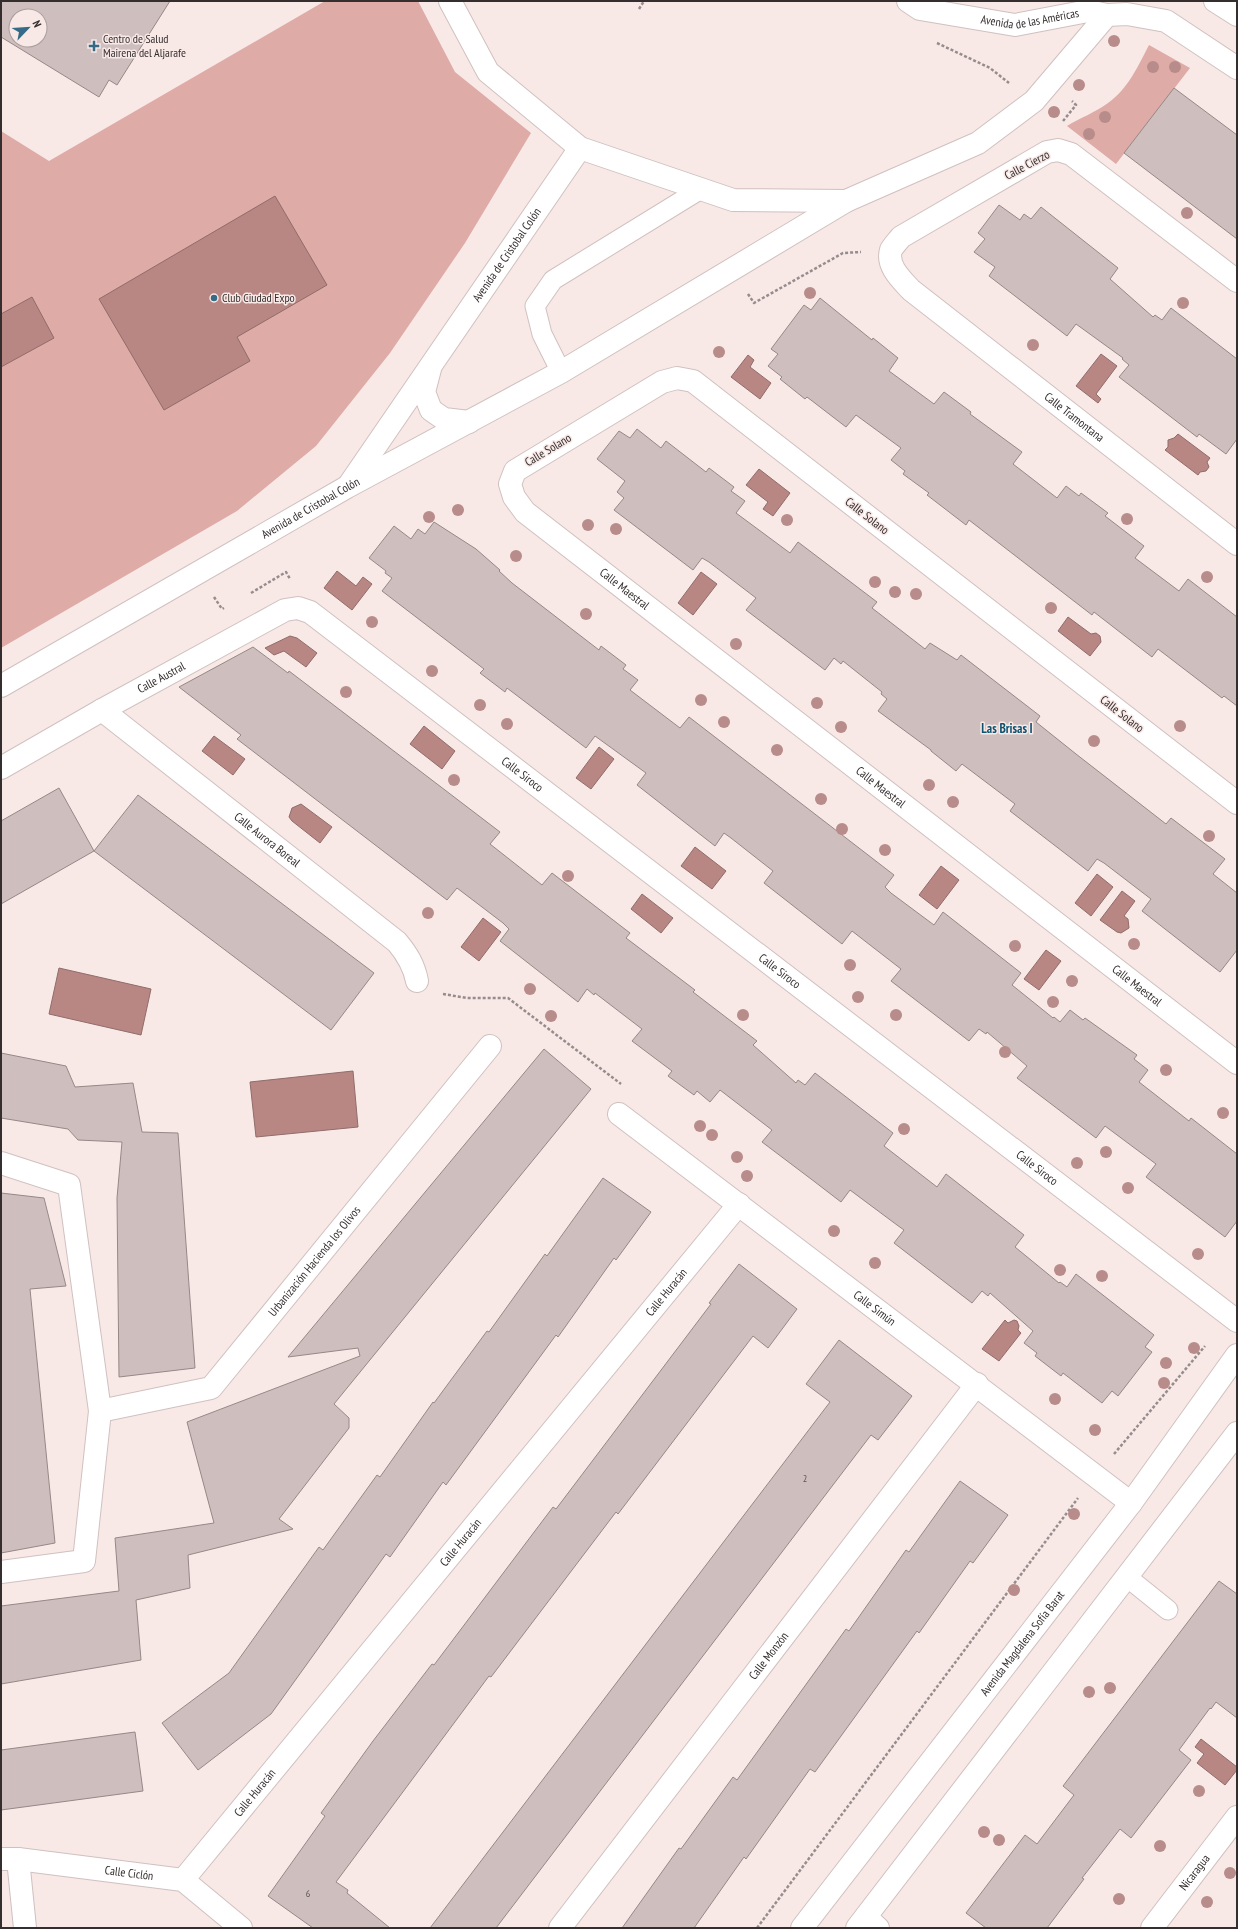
<svg xmlns="http://www.w3.org/2000/svg" width="1238" height="1929" font-family="'PT Sans Narrow',sans-serif">
	<style>
		.green { fill: #deaba7 }
		.water { fill: #b88783; stroke: #906c6a }
		.building { fill: #cebfbe; stroke: #958886; fill-rule: evenodd }
		.lines { fill: none; stroke-linecap: round; stroke-linejoin: round }
		.lane-casing { stroke: #d0c1c0; stroke-width: 21 }
		.street-casing { stroke: #d0c1c0; stroke-width: 24 }
		.secondary-casing { stroke: #d0c1c0; stroke-width: 24 }
		.path { stroke: #968c8b; stroke-width: 2.5; stroke-dasharray: 3 2; stroke-linecap: butt }
		.lane { stroke: #fff; stroke-width: 19 }
		.street { stroke: #fff; stroke-width: 22 }
		.secondary { stroke: #fff; stroke-width: 22 }
		.tree { fill: #b78c8a }
		.poi-dot { fill: #366b87; stroke: #f8e9e7; stroke-width: 1.5 }
		.labels { text-anchor: middle; stroke-width: 3; stroke-linejoin: round; paint-order: stroke }
		.number-label { font-size: 10px; fill: #5a5252 }
		.street-label { font-size: 12px; fill: #342e2e; stroke: #f8e9e7 }
		.poi-label { font-size: 12px; fill: #342e2e; stroke: #f8e9e7; text-anchor: start }
		.neighbourhood-label { font-size: 13px; font-weight: bold; fill: #0f5270; stroke: #f8e9e7 }
	</style>
	<rect width="100%" height="100%" fill="#f8e9e7"/>
	<!-- green -->
	<path class="green" d="M325,1H418L455,72L531,133L465,243L390,353L316,446L237,511L1,648V131L49,161Z
		M1149,45L1190,68L1116,164L1067,126C1080,118 1096,112 1108,103C1128,89 1138,66 1149,45Z"/>
	<!-- water -->
	<path class="water" d="M275,196L327,285L237,337L250,361L164,410L99,299Z
		M32,297L54,338L1,367V314Z
		M1101,354L1117,366L1096,394L1101,399L1098,403L1076,386Z
		M748,355L754,360L750,367L771,383L760,399L731,377Z
		M1178,434L1210,458L1207,462L1209,467L1206,471L1200,472L1198,475L1165,450L1168,447V440L1174,438Z
		M759,469L790,493L773,516L763,509L768,502L746,485Z
		M337,571L356,586L363,577L372,584L352,610L324,588Z
		M701,572L717,584L693,615L678,603Z
		M1068,617L1091,634L1096,633L1100,636L1101,642L1090,656L1058,631Z
		M290,636L297,638L317,653L306,667L284,651L274,655L265,648Z
		M424,726L455,751L442,769L410,744Z
		M214,736L245,759L233,775L202,751Z
		M599,747L614,759L591,789L576,778Z
		M301,804L332,827L320,843L292,821L289,817L292,808Z
		M695,847L726,871L712,889L681,866Z
		M941,866L959,880L937,909L919,895Z
		M1097,874L1113,887L1091,916L1075,903Z
		M1122,891L1135,901L1124,916L1128,919L1129,928L1121,933L1117,932L1100,920Z
		M642,894L673,918L661,933L631,909Z
		M483,918L501,932L479,961L461,947Z
		M1046,950L1061,961L1039,990L1024,979Z
		M59,968L151,989L141,1035L49,1014Z
		M353,1071L358,1127L256,1137L250,1082Z
		M1005,1320L1008,1323L1014,1320L1017,1321L1019,1326L1018,1330L1021,1333L999,1361L982,1349Z
		M1201,1739L1237,1767V1770L1225,1785L1197,1763L1204,1754L1195,1747Z"/>
	<!-- building -->
	<path class="building" d="M1,1H170L117,85L109,80L99,97L1,37ZM16,16H40V40H16Z
		M1174,88L1237,135V239L1124,153Z
		M999,205L1020,220L1024,214L1031,219L1041,207L1118,268L1110,279L1153,317L1155,315L1162,320L1171,308L1237,359V439L1226,454L1199,434L1197,437L1119,377L1129,365L1122,359L1123,358L1076,324L1067,336L989,276L995,267L974,252L985,239L978,233Z
		M820,298L872,340L873,338L898,358L889,371L934,404L944,392L971,412L970,414L1022,452L1013,464L1057,498L1066,486L1079,496L1081,493L1108,513L1105,516L1144,546L1135,558L1179,591L1188,579L1237,617V706L1224,696L1222,698L1158,649L1152,657L1094,612L1092,615L969,520L966,525L927,495L929,493L903,474L905,471L891,460L901,448L856,415L846,427L807,397L805,399L780,379L782,377L768,366L778,354L771,349L804,305L811,310Z
		M637,429L661,448L666,441L706,472L709,468L734,487L731,491L745,501L736,513L790,553L798,542L877,602L872,608L925,649L930,643L957,660L961,655L1040,716L1036,722L1076,754L1166,824L1171,818L1225,859L1213,874L1237,893V950L1220,972L1142,911L1151,899L1104,863L1097,859L1088,871L1010,811L1015,804L962,764L956,771L931,751V750L878,711L887,699L881,694L882,692L843,661L841,664L834,658L825,670L746,610L756,598L709,562L702,558L693,570L614,510L624,498L617,492L625,481L597,459L619,431L630,438Z
		M434,522L476,549L500,570L499,571L512,583L599,650L601,646L626,665L623,669L638,680L630,690L680,728L689,717L894,875L885,887L891,893L934,925L943,912L1021,973L1012,985L1053,1018L1054,1017L1060,1022L1070,1010L1083,1020L1085,1018L1137,1055L1134,1059L1148,1070L1139,1082L1189,1121L1191,1118L1237,1154V1221L1225,1237L1146,1177L1156,1164L1105,1126L1096,1138L1017,1078L1027,1066L987,1032L986,1034L979,1029L969,1041L891,981L901,969L852,931L842,944L764,883L773,871L731,838L724,833L715,846L637,785L646,773L595,736L586,748L507,688L505,692L480,673L484,669L382,591L392,578L385,573L386,571L369,558L394,526L411,539L418,529L425,534Z
		M253,647L288,673L289,671L500,832L490,844L542,885L552,873L630,933L626,938L695,990L693,992L757,1041L753,1045L796,1083L798,1080L805,1085L815,1073L893,1133L884,1146L937,1187L946,1174L1024,1235L1015,1247L1059,1283L1060,1282L1067,1287L1076,1274L1154,1335L1145,1347L1152,1352L1118,1396L1112,1391L1102,1403L1063,1373L1061,1376L1035,1356L1037,1353L1024,1343L1033,1331L990,1293L988,1296L982,1291L972,1303L894,1243L904,1230L897,1225L850,1190L841,1202L815,1182L762,1142L772,1130L720,1090L710,1102L697,1091L694,1095L668,1076L672,1071L632,1041L642,1029L595,993L594,995L587,989L578,1002L500,941L509,929L503,923L457,888L447,900L237,739L241,735L179,687Z
		M59,788L94,851L1,904V821Z
		M138,795L374,973L331,1030L94,851Z
		M544,1049L591,1089L334,1404L349,1418V1428L279,1519L293,1529L188,1555L190,1588L136,1600L141,1660L1,1684V1606L119,1591L115,1538L214,1523L187,1422L360,1356L358,1348L288,1357Z
		M1,1053L66,1066L75,1087L133,1083L142,1132L178,1133L195,1368L119,1377L117,1198L122,1142L78,1140L68,1129L1,1118Z
		M603,1178L651,1212L616,1260L614,1258L558,1337L556,1335L446,1485L443,1482L390,1557L386,1554L271,1714L198,1770L162,1723L229,1673L319,1547L323,1550L377,1475L380,1477L433,1402L434,1403L487,1331L489,1332L545,1254L547,1256Z
		M1,1193L44,1198L66,1286L30,1289L55,1543L1,1553Z
		M739,1264L797,1309L768,1348L753,1336L618,1514L616,1512L491,1677L489,1676L336,1882L348,1890L347,1893L390,1928H313L268,1896L325,1816L321,1813L373,1741L432,1664L434,1665L553,1507L556,1509L711,1304L709,1303Z
		M839,1340L912,1396L878,1440L871,1435L496,1928H430L830,1402L806,1384Z
		M960,1481L1008,1515L973,1563L970,1561L919,1633L917,1631L815,1772L810,1769L746,1859L744,1857L694,1928H622L679,1848L681,1849L733,1777L737,1780L846,1629L849,1631L906,1550L909,1552Z
		M1219,1581L1237,1594V1718L1216,1702L1211,1709L1210,1708L1179,1750L1191,1760L1131,1838L1120,1829L1082,1878L1084,1879L1047,1928H986L966,1913L1025,1835L1037,1844L1074,1795L1063,1786Z
		M135,1732L143,1791L1,1810V1750Z"/>
	<g class="lines">
		<defs>
			<path id="lane" d="M561,372L542,334L535,306L553,280L701,189
				M1127,1577L1168,1610"/>
			<g id="street">
				<path d="M450,1L488,72L580,148L733,200L846,201L978,143L1034,101L1107,15"/>
				<path id="s1" d="M1237,281L1071,154L1058,150L1047,152L901,237C898,241 893,246 891,250C886,266 902,280 911,290L1237,544"/>
				<path d="M430,369L424,392L431,410L444,419L469,422"/>
				<path id="s2" d="M349,485L580,148"/>
				<path id="s3" d="M1,686L347,487L561,372L846,201"/>
				<path id="s4" d="M102,710L397,942C407,954 414,965 417,981"/>
				<path id="s5" d="M1,768L102,710L285,610L298,608L310,612L1237,1321"/>
				<path id="s6" d="M1237,803L693,381L677,378L662,382L515,471L510,484L514,497L525,512L1237,1063"/>
				<path id="s7" d="M619,1114L1131,1503"/>
				<path d="M1,1163L69,1185L100,1411L84,1561L1,1572"/>
				<path id="s8" d="M100,1411L211,1388L490,1046"/>
				<path id="s9" d="M1,1859H18L183,1880L241,1928"/>
				<path d="M18,1859L25,1928"/>
				<path id="s10" d="M183,1880L739,1204"/>
				<path d="M866,1917L878,1928"/>
				<path id="s11" d="M560,1928L977,1384"/>
				<path id="s12" d="M1152,1928L1237,1817"/>
			</g>
			<g id="secondary">
				<path id="s13" d="M908,1L920,9L1015,25L1088,11L1107,15L1127,14L1166,21L1237,68"/>
				<path d="M1215,1L1237,15"/>
				<path id="s14" d="M802,1928L1131,1503L1237,1355"/>
				<path d="M857,1928L1237,1433"/>
			</g>
		</defs>
		<!-- lane casing -->
		<use href="#lane" class="lane-casing"/>
		<!-- street casing -->
		<use href="#street" class="street-casing"/>
		<!-- secondary casing -->
		<use href="#secondary" class="secondary-casing"/>
		<!-- path -->
		<path class="path" d="M639,9L644,1
			M937,43L990,68L1009,83
			M1063,121L1076,105L1072,101
			M748,294L754,303L843,253L861,252
			M251,593L286,572L290,579
			M214,597L222,609L224,608
			M443,994L467,998H508L621,1084
			M1114,1454L1205,1346
			M757,1928L1078,1498"/>
		<!-- lane -->
		<use href="#lane" class="lane"/>
		<!-- street -->
		<use href="#street" class="street"/>
		<!-- secondary -->
		<use href="#secondary" class="secondary"/>
	</g>
	<!-- trees -->
	<g class="tree">
		<circle cx="1114" cy="41" r="6"/>
		<circle cx="1153" cy="67" r="6"/>
		<circle cx="1175" cy="67" r="6"/>
		<circle cx="1079" cy="85" r="6"/>
		<circle cx="1054" cy="112" r="6"/>
		<circle cx="1105" cy="117" r="6"/>
		<circle cx="1089" cy="134" r="6"/>
		<circle cx="1187" cy="213" r="6"/>
		<circle cx="810" cy="293" r="6"/>
		<circle cx="1183" cy="303" r="6"/>
		<circle cx="1033" cy="345" r="6"/>
		<circle cx="719" cy="352" r="6"/>
		<circle cx="458" cy="510" r="6"/>
		<circle cx="429" cy="517" r="6"/>
		<circle cx="1127" cy="519" r="6"/>
		<circle cx="787" cy="520" r="6"/>
		<circle cx="588" cy="525" r="6"/>
		<circle cx="616" cy="529" r="6"/>
		<circle cx="516" cy="556" r="6"/>
		<circle cx="1207" cy="577" r="6"/>
		<circle cx="875" cy="582" r="6"/>
		<circle cx="895" cy="592" r="6"/>
		<circle cx="916" cy="594" r="6"/>
		<circle cx="1051" cy="608" r="6"/>
		<circle cx="586" cy="614" r="6"/>
		<circle cx="372" cy="622" r="6"/>
		<circle cx="736" cy="644" r="6"/>
		<circle cx="432" cy="671" r="6"/>
		<circle cx="346" cy="692" r="6"/>
		<circle cx="701" cy="700" r="6"/>
		<circle cx="817" cy="703" r="6"/>
		<circle cx="480" cy="705" r="6"/>
		<circle cx="724" cy="722" r="6"/>
		<circle cx="507" cy="724" r="6"/>
		<circle cx="1180" cy="726" r="6"/>
		<circle cx="841" cy="727" r="6"/>
		<circle cx="1094" cy="741" r="6"/>
		<circle cx="777" cy="750" r="6"/>
		<circle cx="454" cy="780" r="6"/>
		<circle cx="929" cy="785" r="6"/>
		<circle cx="821" cy="799" r="6"/>
		<circle cx="953" cy="802" r="6"/>
		<circle cx="842" cy="829" r="6"/>
		<circle cx="1209" cy="836" r="6"/>
		<circle cx="885" cy="850" r="6"/>
		<circle cx="568" cy="876" r="6"/>
		<circle cx="428" cy="913" r="6"/>
		<circle cx="1134" cy="944" r="6"/>
		<circle cx="1015" cy="946" r="6"/>
		<circle cx="850" cy="965" r="6"/>
		<circle cx="1072" cy="981" r="6"/>
		<circle cx="530" cy="989" r="6"/>
		<circle cx="858" cy="997" r="6"/>
		<circle cx="1053" cy="1002" r="6"/>
		<circle cx="743" cy="1015" r="6"/>
		<circle cx="896" cy="1015" r="6"/>
		<circle cx="551" cy="1016" r="6"/>
		<circle cx="1005" cy="1052" r="6"/>
		<circle cx="1166" cy="1070" r="6"/>
		<circle cx="1223" cy="1113" r="6"/>
		<circle cx="700" cy="1126" r="6"/>
		<circle cx="904" cy="1129" r="6"/>
		<circle cx="712" cy="1135" r="6"/>
		<circle cx="1106" cy="1152" r="6"/>
		<circle cx="737" cy="1157" r="6"/>
		<circle cx="1077" cy="1163" r="6"/>
		<circle cx="747" cy="1176" r="6"/>
		<circle cx="1128" cy="1188" r="6"/>
		<circle cx="834" cy="1231" r="6"/>
		<circle cx="1198" cy="1254" r="6"/>
		<circle cx="875" cy="1263" r="6"/>
		<circle cx="1060" cy="1270" r="6"/>
		<circle cx="1102" cy="1276" r="6"/>
		<circle cx="1194" cy="1348" r="6"/>
		<circle cx="1166" cy="1363" r="6"/>
		<circle cx="1164" cy="1383" r="6"/>
		<circle cx="1055" cy="1399" r="6"/>
		<circle cx="1095" cy="1430" r="6"/>
		<circle cx="1074" cy="1514" r="6"/>
		<circle cx="1014" cy="1590" r="6"/>
		<circle cx="1110" cy="1688" r="6"/>
		<circle cx="1089" cy="1692" r="6"/>
		<circle cx="1199" cy="1791" r="6"/>
		<circle cx="984" cy="1832" r="6"/>
		<circle cx="999" cy="1840" r="6"/>
		<circle cx="1160" cy="1846" r="6"/>
		<circle cx="1230" cy="1873" r="6"/>
		<circle cx="1119" cy="1899" r="6"/>
		<circle cx="1207" cy="1902" r="6"/>
	</g>
	<!-- markers -->
	<g class="poi-dot">
		<path d="M92 40h4v4h4v4h-4v4h-4v-4h-4v-4h4z"/>
		<circle cx="214" cy="298" r="4"/>
	</g>
	<g class="labels">
		<!-- number labels -->
		<g class="number-label">
			<text x="805" y="1482">2</text>
			<text x="308" y="1897">6</text>
		</g>
		<!-- street labels -->
		<g class="street-label">
			<text dy="4" stroke="none"><textPath href="#s13" startOffset="126">Avenida de las Américas</textPath></text>
			<text transform="translate(1027 165) rotate(-28)" y="4">Calle Cierzo</text>
			<text dy="4" stroke="none"><textPath href="#s2" startOffset="279">Avenida de Cristobal Colón</textPath></text>
			<text dy="4" stroke="none"><textPath href="#s1" startOffset="673">Calle Tramontana</textPath></text>
			<text transform="translate(548 450) rotate(-31)" y="4">Calle Solano</text>
			<text dy="4" stroke="none"><textPath href="#s3" startOffset="357">Avenida de Cristobal Colón</textPath></text>
			<text transform="translate(867 516) rotate(38)" y="4">Calle Solano</text>
			<text dy="4" stroke="none"><textPath href="#s6" startOffset="1064">Calle Maestral</textPath></text>
			<text dy="4" stroke="none"><textPath href="#s5" startOffset="184">Calle Austral</textPath></text>
			<text transform="translate(1122 714) rotate(38)" y="4">Calle Solano</text>
			<text dy="4" stroke="none"><textPath href="#s5" startOffset="618">Calle Siroco</textPath></text>
			<text dy="4" stroke="none"><textPath href="#s6" startOffset="1388">Calle Maestral</textPath></text>
			<text dy="4" stroke="none"><textPath href="#s4" startOffset="210">Calle Aurora Boreal</textPath></text>
			<text dy="4" stroke="none"><textPath href="#s5" startOffset="942">Calle Siroco</textPath></text>
			<text dy="4" stroke="none"><textPath href="#s6" startOffset="1712">Calle Maestral</textPath></text>
			<text dy="4" stroke="none"><textPath href="#s5" startOffset="1266">Calle Siroco</textPath></text>
			<text dy="4" stroke="none"><textPath href="#s8" startOffset="277">Urbanización Hacienda los Olivos</textPath></text>
			<text dy="4" stroke="none"><textPath href="#s10" startOffset="761">Calle Huracán</textPath></text>
			<text dy="4" stroke="none"><textPath href="#s7" startOffset="321">Calle Simún</textPath></text>
			<text dy="4" stroke="none"><textPath href="#s10" startOffset="437">Calle Huracán</textPath></text>
			<text dy="4" stroke="none"><textPath href="#s14" startOffset="360">Avenida Magdalena Sofía Barat</textPath></text>
			<text dy="4" stroke="none"><textPath href="#s11" startOffset="343">Calle Monzón</textPath></text>
			<text dy="4" stroke="none"><textPath href="#s10" startOffset="113">Calle Huracán</textPath></text>
			<text dy="4" stroke="none"><textPath href="#s12" startOffset="70">Nicaragua</textPath></text>
			<text dy="4" stroke="none"><textPath href="#s9" startOffset="129">Calle Ciclón</textPath></text>
		</g>
		<!-- poi labels -->
		<g class="poi-label">
			<text x="103" y="43">Centro de Salud<tspan x="103" dy="14">Mairena del Aljarafe</tspan></text>
			<text x="222" y="302">Club Ciudad Expo</text>
		</g>
		<!-- neighbourhood labels -->
		<g class="neighbourhood-label">
			<text x="1007" y="733">Las Brisas I</text>
		</g>
	</g>
	<!-- border -->
	<rect width="1238" height="1929" fill="none" stroke="#342e2e" stroke-width="4"/>
	<!-- north arrow -->
	<g transform="translate(28 28) rotate(65)"><circle r="19" fill="#f8e9e7" stroke="#aa9e9d"/>
	<path d="M0-3L7 15L0 10L-7 15Z" fill="#366b87"/>
	<text y="-6" font-size="11" font-weight="bold" text-anchor="middle" fill="#342e2e">N</text>
	</g>
</svg>
